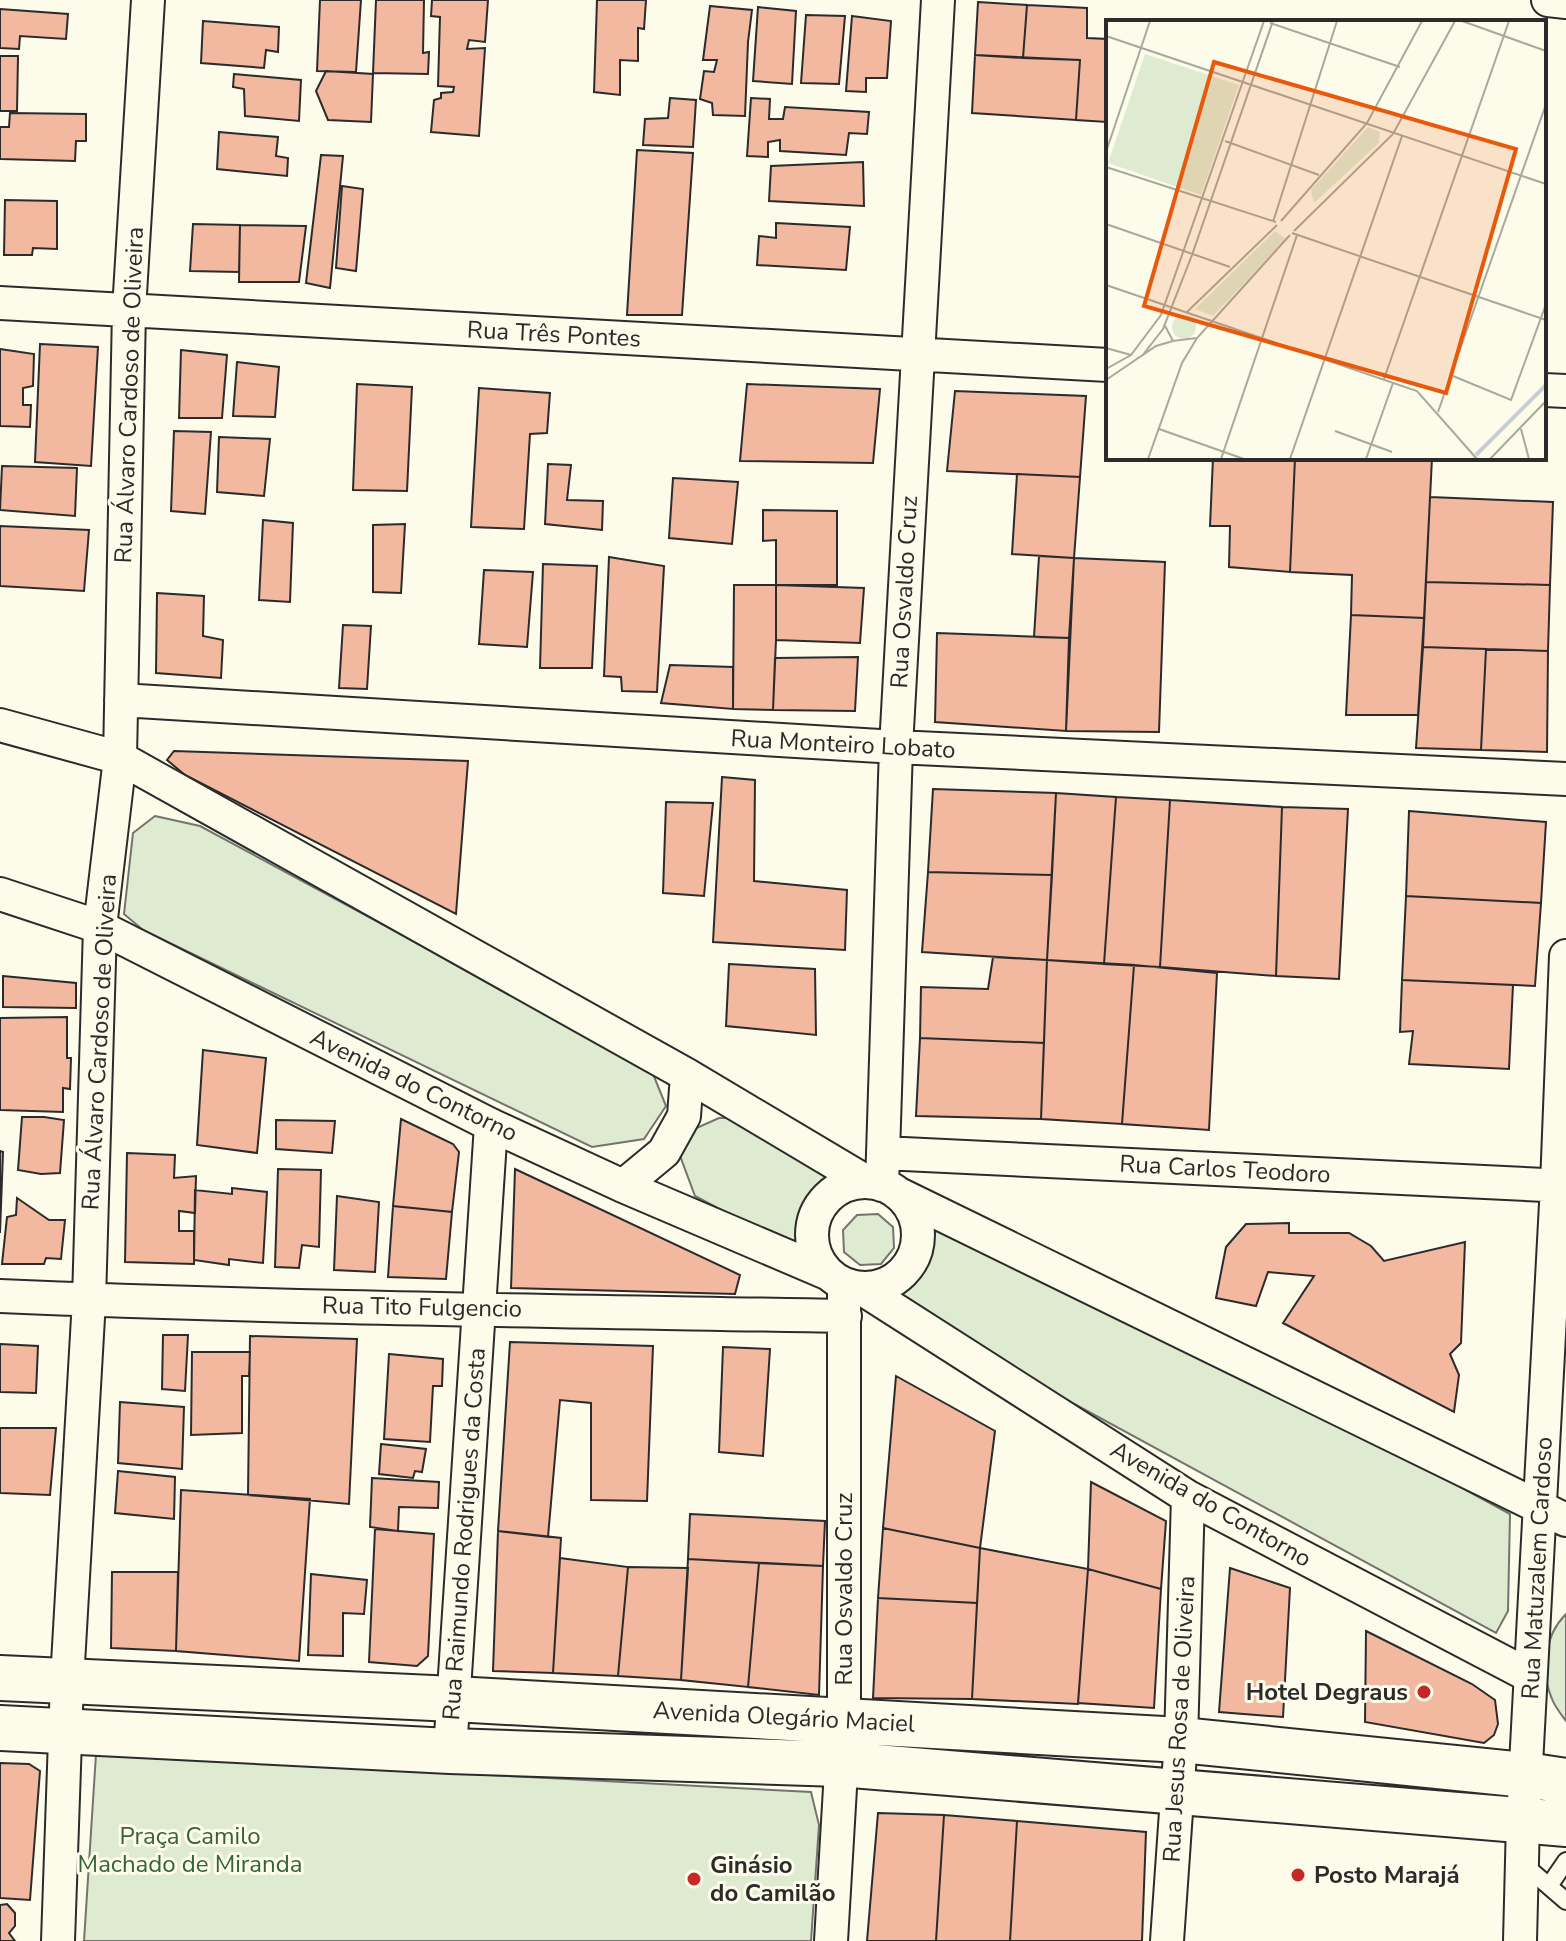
<svg xmlns="http://www.w3.org/2000/svg" width="1566" height="1941" font-family="'Nunito Sans',sans-serif">
	<style>
		.green { fill: #deebd1; stroke: #74746e; stroke-width: 2 }
		.building { fill: #f2b8a0; stroke: #2b2b2b; stroke-width: 2 }
		.lines { fill: none; stroke-linecap: round; stroke-linejoin: round }
		.lane-casing { stroke: #2b2b2b; stroke-width: 20 }
		.street-casing { stroke: #2b2b2b; stroke-width: 36 }
		.secondary-casing { stroke: #2b2b2b; stroke-width: 48 }
		.lane { stroke: #fdfbea; stroke-width: 16 }
		.street { stroke: #fdfbea; stroke-width: 32 }
		.secondary { stroke: #fdfbea; stroke-width: 44 }
		.poi-dot { fill: #c62828; stroke: #fdfbea; stroke-width: 3 }
		.labels { text-anchor: middle; stroke-width: 6; stroke-linejoin: round; paint-order: stroke }
		.street-label { font-size: 24px; fill: #2b2b2b; stroke: #fdfbea }
		.poi-label { font-size: 24px; font-weight: bold; fill: #2b2b2b; stroke: #fdfbea; text-anchor: start }
		.park-label { font-size: 24px; fill: #34623c; stroke: #fdfbea }
		.inset-river { fill: none; stroke: #c7d0d0; stroke-width: 4 }
		.inset-road { fill: none; stroke: #a9a89e; stroke-width: 2 }
		.view { fill: #e8590c; fill-opacity: 0.15; stroke: #e8590c; stroke-width: 4 }
		.inset-edge { fill: none; stroke: #2b2b2b; stroke-width: 4 }
	</style>
	<rect width="100%" height="100%" fill="#fdfbea"/>
	<!-- green -->
	<path class="green" d="M155,816L200,826L651,1069L666,1106L644,1139L592,1147L143,930L124,914L133,833Z
		M719,1118H748L843,1172L820,1188L806,1215L801,1252L695,1196L679,1153L692,1130Z
		M878,1214L893,1227L894,1248L881,1264L860,1265L844,1252L843,1230L857,1215Z
		M925,1214L1378,1442L1510,1514L1508,1611L1496,1633L883,1300L900,1293L916,1274Z
		M1566,1614V1721C1561,1714 1555,1707 1552,1699C1540,1671 1544,1636 1566,1614Z
		M96,1754L811,1792L819,1825L811,1941H84Z"/>
	<!-- building -->
	<path class="building" d="M320,0H361L356,72L317,71Z
		M376,0H424L423,53L429,52L428,74L373,73Z
		M432,0H488L485,42L469,40L467,49L485,48L479,136L431,132L434,100L441,98V93L453,92L454,87L438,86L440,17L431,16Z
		M597,0H646L644,29L638,28V61L620,60V95L594,92Z
		M978,2L1027,5L1023,58L975,55Z
		M1027,5L1087,8V38L1108,39L1107,122L1076,120L1080,60L1023,58Z
		M710,6L752,10L748,42L745,116L713,115L712,103L700,99L704,71L714,72L717,60H703Z
		M758,7L796,11L792,84L753,81Z
		M0,9L68,14L66,39L20,36L19,49L0,48Z
		M806,15L845,16L839,84L801,83Z
		M852,16L891,21L887,78H866V92L846,91Z
		M203,21L279,27L278,52L266,50L264,68L201,63Z
		M975,55L1080,60L1076,120L972,113Z
		M0,56H18L17,111H0Z
		M326,71L373,74L371,122L328,120L316,91Z
		M234,74L301,80L299,121L245,116L244,89L233,87Z
		M670,98L696,100L693,147L643,145L645,119L668,118Z
		M751,98L770,99L769,119H783L785,107L869,112L867,134L849,133L846,155L780,151V140L768,142V157L747,156Z
		M10,113L86,114V141H76L75,161L0,159V127H9Z
		M219,132L278,137L276,156L288,158L287,176L217,169Z
		M637,150L693,153L682,315H627Z
		M321,155L343,156L330,288L306,283Z
		M863,162L864,206L769,201L771,166Z
		M342,186L363,189L356,271L336,268Z
		M5,200L57,201V249L33,248L32,255H4Z
		M776,223L850,227L846,270L757,265L759,236L776,238Z
		M193,224L240,225L239,272L190,271Z
		M240,225L306,226L299,282H239Z
		M40,344L98,347L91,466L35,462Z
		M0,349L34,354L33,386L23,388V405H31L30,427L0,426Z
		M181,350L227,355L222,418H179Z
		M237,362L279,367L275,417L233,416Z
		M357,384L412,387L407,491L353,490Z
		M747,384L880,389L873,463L740,461Z
		M479,388L550,393L547,433L530,434L524,529L471,527Z
		M955,391L1086,396L1080,477L947,471Z
		M174,431L211,432L205,514L171,511Z
		M219,437L270,439L264,496L217,492Z
		M1213,458H1295L1290,572L1229,567L1230,526H1210Z
		M1295,458H1432L1424,618L1351,615L1352,575L1290,572Z
		M548,464L571,465L567,500L603,501L602,530L545,524Z
		M2,466L77,468L75,516L0,510Z
		M1017,474L1080,477L1074,558L1012,554Z
		M673,478L738,482L732,544L669,538Z
		M1430,497L1553,502L1550,585L1426,582Z
		M763,510L837,511V585H776V540L763,541Z
		M263,520L293,523L290,602L259,600Z
		M405,524L401,593L373,592V525Z
		M0,526L89,530L84,591L0,586Z
		M1039,556L1074,558L1069,638L1034,637Z
		M609,557L664,566L657,692L622,691L621,677L604,676Z
		M1074,558L1165,562L1159,732L1066,731Z
		M543,564L597,566L592,668H540Z
		M484,570L533,572L527,647L479,644Z
		M1426,582L1550,585L1548,651L1423,647Z
		M734,585H776V640L773,710L733,709Z
		M776,585L864,588L860,643L776,640Z
		M157,593L204,596L203,636L223,640L221,678L156,673Z
		M1351,615L1424,618L1418,715H1346Z
		M343,625L371,626L367,689L339,688Z
		M937,633L1069,638L1066,731L935,722Z
		M1423,647L1486,649L1481,750L1416,748Z
		M1486,649L1548,651L1547,752L1481,750Z
		M858,657L855,711L773,710L775,658Z
		M670,665L733,667V709L661,703Z
		M174,751L468,761L456,914L185,775L167,760Z
		M722,777L755,780L754,881L847,890L845,950L713,942Z
		M933,789L1056,793L1052,875L928,872Z
		M1056,793L1116,797L1104,964L1047,960Z
		M1116,797L1170,800L1160,967L1104,964Z
		M1170,800L1282,807L1276,976L1160,967Z
		M666,802L713,803L704,896L663,893Z
		M1282,807L1348,809L1339,979L1276,976Z
		M1409,811L1546,822L1541,903L1406,896Z
		M928,872L1052,875L1047,960L922,952Z
		M1406,896L1541,903L1535,986L1402,980Z
		M993,957L1047,960L1044,1043L920,1038L921,987L988,989Z
		M1047,960L1134,965L1122,1124L1041,1119Z
		M729,964L815,969L816,1035L726,1026Z
		M1134,965L1217,973L1209,1130L1122,1124Z
		M3,976L76,983V1008L3,1007Z
		M1402,980L1513,985L1509,1069L1409,1064L1413,1031L1400,1032Z
		M67,1017V1058H71L70,1089L63,1088V1112L0,1110V1018Z
		M920,1038L1044,1043L1041,1119L916,1116Z
		M203,1050L266,1058L257,1153L197,1145Z
		M22,1117H44L64,1120L60,1173L41,1174L18,1170Z
		M401,1119L453,1144L459,1152L452,1212L393,1206Z
		M276,1120L335,1121L332,1153L276,1149Z
		M0,1151L3,1152L0,1233Z
		M127,1153L175,1155L174,1178L196,1176L195,1213L179,1211V1231H194V1264L125,1262Z
		M278,1169L321,1170L319,1247L302,1245L299,1268L275,1267Z
		M515,1169L740,1275L735,1294L511,1288Z
		M232,1188L267,1192L263,1263L229,1259V1265L194,1260L195,1190L232,1194Z
		M337,1196L379,1202L375,1272L334,1270Z
		M17,1198L49,1220H65L61,1259L46,1258L44,1264H2L7,1217L16,1215Z
		M393,1206L452,1212L446,1279L388,1277Z
		M1289,1223V1233H1349L1371,1246L1384,1261L1465,1242L1461,1343L1450,1354L1459,1375L1454,1412L1283,1323L1314,1276L1268,1272L1256,1306L1216,1298L1226,1247L1246,1224Z
		M163,1335H188L185,1391L162,1389Z
		M250,1336L357,1339L349,1504L248,1495Z
		M510,1342L653,1346L647,1501L591,1500V1403L560,1400L548,1537L498,1531Z
		M0,1344L38,1346L36,1393L0,1392Z
		M723,1347L770,1349L763,1456L719,1452Z
		M192,1352H250L249,1376H242V1433L191,1435Z
		M389,1354L443,1359L442,1386H433L430,1442L384,1439Z
		M896,1376L995,1431L980,1548L883,1528Z
		M120,1402L184,1407L182,1469L118,1463Z
		M0,1428H56L50,1495L0,1493Z
		M381,1444L426,1449L422,1472L415,1471L413,1478L379,1474Z
		M118,1471L175,1477L174,1519L115,1513Z
		M372,1478L439,1482L438,1508L399,1507L398,1531L370,1527Z
		M1091,1482L1166,1521L1161,1589L1088,1569Z
		M181,1490L310,1499L299,1661L176,1651Z
		M690,1514L825,1521L823,1566L688,1559Z
		M883,1528L980,1548L977,1603L878,1598Z
		M375,1529L434,1534L428,1656L417,1666L369,1662Z
		M498,1531L561,1538L553,1673L493,1671Z
		M980,1548L1088,1569L1078,1704L972,1699Z
		M560,1558L628,1567L618,1676L553,1673Z
		M688,1559L759,1563L748,1687L681,1680Z
		M759,1563L823,1566L819,1695L748,1687Z
		M628,1567L688,1568L681,1680L618,1676Z
		M1230,1568L1290,1588L1283,1717L1219,1712Z
		M1088,1569L1161,1589L1154,1708L1078,1703Z
		M112,1572H178L176,1651L111,1648Z
		M311,1574L367,1580L364,1614L343,1613V1656L308,1655Z
		M878,1598L977,1603L972,1699L873,1698Z
		M1366,1631L1472,1684L1495,1700L1498,1724L1494,1735L1484,1743L1365,1722Z
		M0,1763L29,1764L40,1771L30,1900L0,1898Z
		M878,1813L944,1815L936,1941H867Z
		M944,1815L1017,1821L1010,1941H936Z
		M1017,1821L1146,1832L1142,1941H1010Z
		M7,1904L15,1913V1926L9,1933L15,1941H0V1905Z"/>
	<g class="lines">
		<defs>
			<path id="lane" d="M1522,1863L1566,1901
				M1549,1886L1566,1861"/>
			<path id="street" d="M1548,0L1566,2
				M0,303L1108,365
				M1544,390L1566,391
				M121,700L896,747L1566,779
				M0,725L120,758L687,1075L865,1181
				M0,894L100,927L491,1125L623,1186L829,1274
				M883,1153L1566,1186
				M812 1235a53 53 0 1 1 106 0a53 53 0 1 1-106 0Z
				M882,1185L896,747L938,0
				M623,1186L664,1152L684,1116L687,1075
				M897,1193L1566,1520
				M861,1288L1188,1497L1530,1676
				M0,1296C281,1308 563,1311 845,1316
				M450,1751L491,1125
				M58,1941L67,1681L89,1300L100,927L120,758L129,310L148,0
				M831,1941L844,1720V1295
				M1167,1941L1181,1740L1188,1497
				M1520,1941L1523,1821L1557,1185L1566,956"/>
			<path id="secondary" d="M0,1678L454,1699L1181,1740L1526,1775L1566,1781
				M0,1728L450,1751L840,1764L1566,1824"/>
		</defs>
		<!-- lane casing -->
		<use href="#lane" class="lane-casing"/>
		<!-- street casing -->
		<use href="#street" class="street-casing"/>
		<!-- secondary casing -->
		<use href="#secondary" class="secondary-casing"/>
		<!-- lane -->
		<use href="#lane" class="lane"/>
		<!-- street -->
		<use href="#street" class="street"/>
		<!-- secondary -->
		<use href="#secondary" class="secondary"/>
	</g>
	<!-- markers -->
	<g class="poi-dot">
		<circle cx="1424" cy="1692" r="8"/>
		<circle cx="1298" cy="1875" r="8"/>
		<circle cx="694" cy="1879" r="8"/>
	</g>
	<g class="labels">
		<!-- street labels -->
		<g class="street-label">
			<text transform="translate(554 334) rotate(3)" y="8">Rua Três Pontes</text>
			<text transform="translate(129 395) rotate(-88)" y="8">Rua Álvaro Cardoso de Oliveira</text>
			<text transform="translate(904 592) rotate(-87)" y="8">Rua Osvaldo Cruz</text>
			<text transform="translate(843 744) rotate(3)" y="8">Rua Monteiro Lobato</text>
			<text transform="translate(99 1042) rotate(-87)" y="8">Rua Álvaro Cardoso de Oliveira</text>
			<text transform="translate(414 1085) rotate(26)" y="8">Avenida do Contorno</text>
			<text transform="translate(1225 1169) rotate(3)" y="8">Rua Carlos Teodoro</text>
			<text transform="translate(422 1307) rotate(1)" y="8">Rua Tito Fulgencio</text>
			<text transform="translate(1211 1504) rotate(30)" y="8">Avenida do Contorno</text>
			<text transform="translate(464 1534) rotate(-86)" y="8">Rua Raimundo Rodrigues da Costa</text>
			<text transform="translate(1537 1568) rotate(-87)" y="8">Rua Matuzalem Cardoso</text>
			<text transform="translate(844 1589) rotate(-90)" y="8">Rua Osvaldo Cruz</text>
			<text transform="translate(784 1717) rotate(3)" y="8">Avenida Olegário Maciel</text>
			<text transform="translate(1179 1719) rotate(-87)" y="8">Rua Jesus Rosa de Oliveira</text>
		</g>
		<!-- poi labels -->
		<g class="poi-label">
			<text x="1408" y="1700" text-anchor="end">Hotel Degraus</text>
			<text x="710" y="1873">Ginásio<tspan x="710" dy="28">do Camilão</tspan></text>
			<text x="1314" y="1883">Posto Marajá</text>
		</g>
		<!-- park labels -->
		<g class="park-label">
			<text x="190" y="1844">Praça Camilo<tspan x="190" dy="28">Machado de Miranda</tspan></text>
		</g>
	</g>
	<!-- overview -->
	<g transform="translate(1106 20)">
		<rect width="440" height="440" fill="#fdfbea"/>
		<path d="M39,34L133,65L95,175L2,143ZM262,107L274,112L273,123L208,183L205,170ZM169,211L180,219L107,296L89,289ZM66 307a12 12 0 1 1 24 0a12 12 0 1 1-24 0Z" fill="#deebd1"/>
		<path class="inset-river" d="M370,435L440,365"/>
		<path class="inset-road" d="M356,1L440,31M164,3L294,47M0,16L440,164M119,121L213,155M0,132L44,1M0,147L170,202M175,201L261,103L316,1M167,202L231,1M0,204L124,247M188,211L287,114L349,1M186,213L440,300M0,265L311,371L371,439M81,292L171,205M58,304L67,321L91,318M0,328L25,335M36,336L57,309L86,235L167,1M0,349L25,335L55,295L158,1M347,356L405,380L440,284M278,359L403,1M0,360L50,326L67,321M332,392L440,84M53,409L138,439M415,409L423,439M229,411L286,432M42,439L76,343L91,318L184,215M115,439L191,215M184,439L296,116M260,439L287,363M384,439L440,381"/>
		<path class="view" d="M108,42L410,129L340,373L38,286Z"/>
		<rect width="440" height="440" class="inset-edge"/>
	</g>
</svg>
